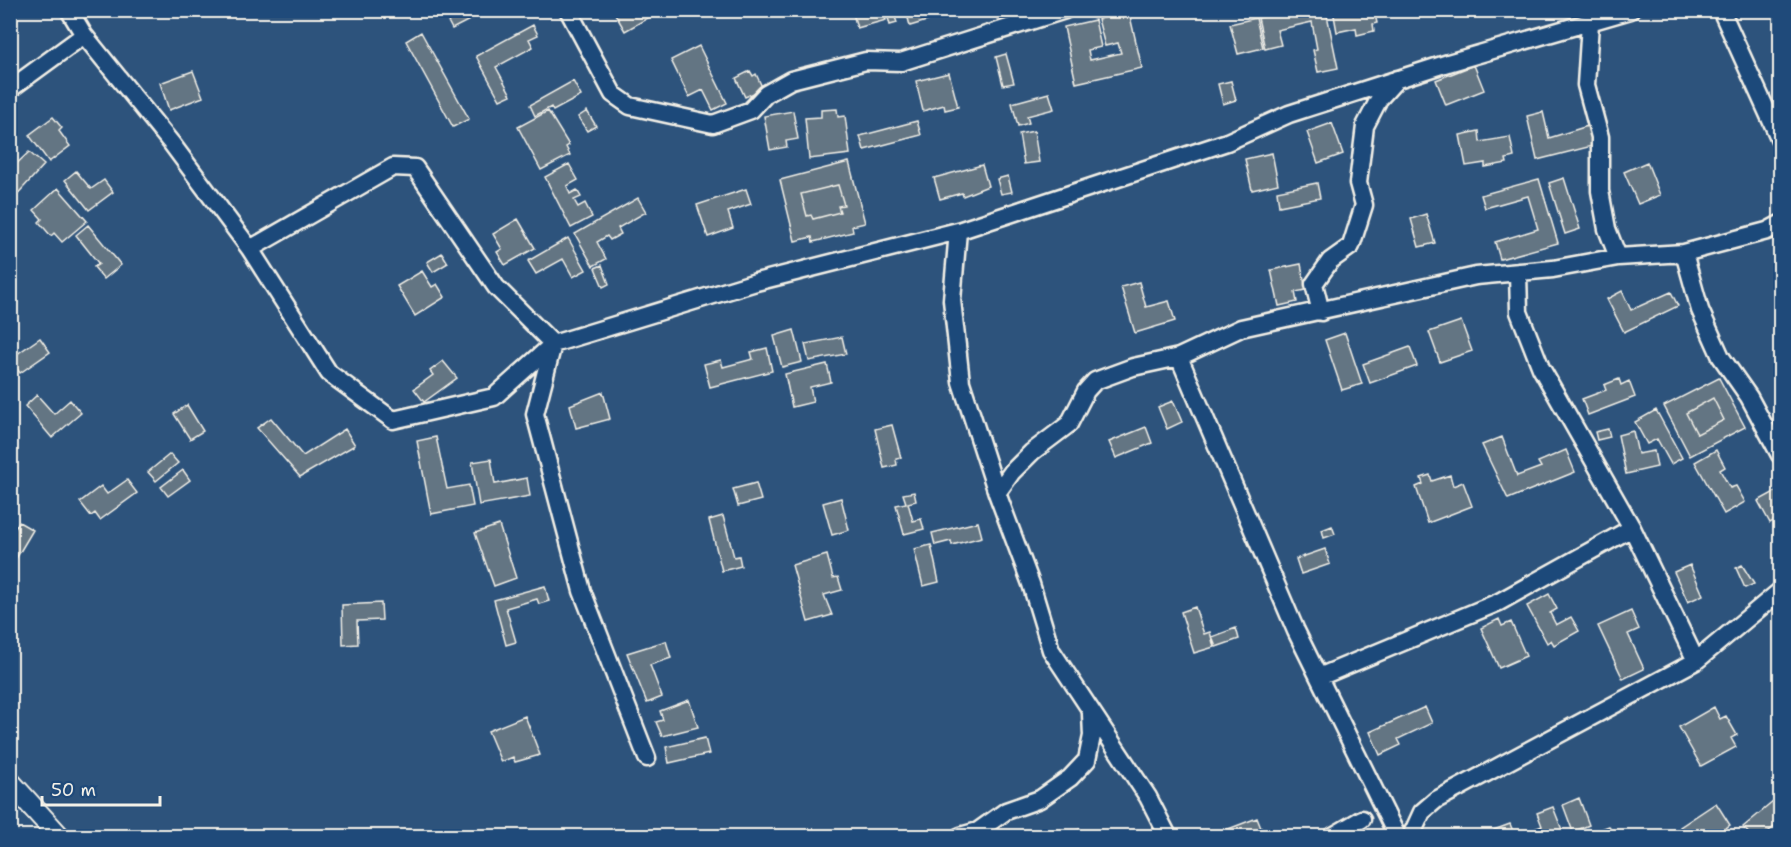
<svg xmlns="http://www.w3.org/2000/svg" width="1791" height="847" font-family="'Shantell Sans',sans-serif">
	<style>
		.building { fill: #637583; stroke: #f4f1e8; stroke-width: 1.5; fill-rule: evenodd }
		.lines { fill: none; stroke-linecap: round; stroke-linejoin: round }
		.minor-casing { stroke: #f4f1e8; stroke-width: 21 }
		.tertiary-casing { stroke: #f4f1e8; stroke-width: 24 }
		.minor { stroke: #1f4a7a; stroke-width: 16 }
		.tertiary { stroke: #1f4a7a; stroke-width: 20 }
	</style>
	<rect width="100%" height="100%" fill="#2d537c"/>
	<filter id="ink" filterUnits="userSpaceOnUse"><feTurbulence type="fractalNoise" baseFrequency=".0167" numOctaves="2"/><feDisplacementMap in="SourceGraphic" scale="12" xChannelSelector="R" yChannelSelector="G"/><feConvolveMatrix kernelMatrix="1 2 1 2 8 2 1 2 1" color-interpolation-filters="sRGB"/></filter>
	<g filter="url(#ink)">
		<!-- building -->
		<path class="building" d="M448,10H485V12L452,29L444,14Z
			M617,10H662L625,31L614,12Z
			M852,10H883L886,20L857,28Z
			M886,10H893L897,23L890,25Z
			M906,10H917L919,18L935,13L934,10H949L950,14L910,26Z
			M917,10H934L935,13L919,18Z
			M1291,10H1326L1338,68L1318,72L1313,50L1317,49L1312,22L1277,30L1281,45L1265,49L1258,18Z
			M1333,10H1374L1377,23L1373,24L1374,31L1357,35L1356,28L1337,32Z
			M1129,12L1142,68L1076,83L1064,27L1095,20L1101,47L1088,50L1090,60L1121,53L1118,43L1105,46L1098,19Z
			M1256,18L1263,48L1238,54L1230,24Z
			M533,25L538,35L529,39L533,47L496,67L511,95L500,100L476,56Z
			M421,32L469,119L453,127L406,41Z
			M699,46L727,103L713,110L703,90L689,97L671,60Z
			M1006,54L1014,83L1003,85L996,57Z
			M1474,65L1484,90L1446,105L1436,80Z
			M193,71L203,97L169,110L160,83Z
			M750,71L753,76L756,74L763,89L745,97L736,78Z
			M949,73L958,107L945,110L944,105L923,111L916,81Z
			M573,81L581,96L553,111L551,107L535,116L530,105Z
			M1231,81L1236,100L1223,104L1218,84Z
			M1049,93L1054,109L1027,116L1029,123L1018,126L1012,103Z
			M837,109L838,117L845,116L850,154L809,159L805,118L821,117V110Z
			M548,111L569,145L566,147L570,155L541,170L518,127Z
			M587,111L596,126L587,131L578,117Z
			M793,111L798,139L786,141L787,147L770,150L764,116Z
			M1543,112L1549,138L1591,125L1596,145L1537,160L1527,116Z
			M53,117L62,128L59,131L70,146L49,162L29,135Z
			M917,121L921,135L864,150L860,136Z
			M1332,123L1343,154L1318,163L1307,132Z
			M1034,131L1039,162L1024,164L1019,134Z
			M1479,131L1480,142L1510,137L1514,157L1506,159L1507,163L1485,167V163L1466,166L1460,135Z
			M29,152L44,165L12,200L10,170Z
			M1272,153L1278,184L1252,190L1245,159Z
			M849,162L865,223L852,226L853,232L813,242L812,237L795,241L780,180ZM838,185L844,205L838,206L840,212L813,219L811,215L807,216L801,194Z
			M1647,162L1660,195L1638,204L1624,172Z
			M569,164L578,180L567,186L570,194L577,190L581,197L574,200L578,207L585,203L592,217L571,228L545,177Z
			M982,165L988,186L963,196L962,193L940,199L934,178Z
			M76,171L91,189L104,180L113,192L89,210L65,180Z
			M1008,176L1012,192L1001,194L997,179Z
			M1564,178L1580,229L1565,234L1549,183Z
			M1539,179L1558,243L1500,259L1495,242L1538,229L1528,196L1485,208L1481,195Z
			M1317,183L1320,198L1279,206L1277,191Z
			M838,185L844,205L838,206L840,212L813,219L811,215L807,216L801,194Z
			M58,188L87,221L62,242L54,233L51,236L39,222L42,219L34,210Z
			M746,189L751,204L728,212L733,228L708,237L697,205Z
			M638,198L646,212L618,228L621,234L610,240L607,236L597,242L606,259L593,266L575,234Z
			M1426,214L1435,243L1419,247L1411,219Z
			M518,219L535,248L505,265L497,252L502,249L493,234Z
			M88,225L121,265L104,279L94,267L99,264L76,235Z
			M568,238L586,270L573,277L563,259L536,274L528,261Z
			M442,253L448,263L433,272L427,262Z
			M1301,264L1306,290L1295,292L1297,302L1279,306L1271,270Z
			M602,265L609,284L603,287L595,268Z
			M422,271L432,287L437,284L445,297L415,316L397,286Z
			M1139,282L1146,307L1169,301L1175,321L1135,333L1121,287Z
			M1622,291L1631,310L1671,292L1678,306L1624,332L1607,299Z
			M1461,321L1472,351L1440,362L1429,332Z
			M794,330L802,362L782,367L774,336Z
			M1345,333L1362,384L1342,390L1325,340Z
			M842,337L846,354L809,361L805,344Z
			M40,338L50,352L20,373L10,359Z
			M1410,347L1417,366L1370,383L1363,364Z
			M767,348L772,371L710,387L704,364L721,360L723,367L753,359L751,352Z
			M443,361L457,378L424,402L414,389L433,375L430,371Z
			M827,364L831,382L810,387L813,402L792,407L785,374Z
			M1719,378L1745,427L1690,456L1664,406ZM1713,398L1724,420L1697,434L1686,413Z
			M1619,379L1621,385L1629,381L1635,397L1588,415L1582,399L1606,390L1604,385Z
			M603,392L610,419L576,428L570,405Z
			M37,395L54,414L70,400L81,413L52,438L25,406Z
			M1713,398L1724,420L1697,434L1686,413Z
			M1173,401L1182,422L1167,429L1158,407Z
			M187,405L203,431L190,439L174,414Z
			M1656,410L1682,458L1671,464L1657,439L1647,444L1635,422Z
			M271,418L303,456L345,429L355,445L300,477L257,428Z
			M892,425L901,458L896,459L897,465L884,468L875,429Z
			M1146,427L1152,443L1116,458L1109,442Z
			M1608,429L1610,437L1597,440L1595,432Z
			M1633,431L1638,454L1654,451L1657,467L1626,474L1618,435Z
			M436,437L447,489L469,485L473,506L431,514L417,441Z
			M1502,437L1517,476L1541,467L1538,462L1566,450L1575,472L1508,499L1482,445Z
			M1716,450L1725,467L1720,470L1730,488L1736,486L1745,502L1724,514L1695,462Z
			M170,454L178,463L156,481L148,472Z
			M491,459L495,484L527,478L530,496L479,505L472,462Z
			M183,470L190,480L168,496L161,487Z
			M1430,475L1432,481L1450,475L1453,486L1463,482L1472,506L1428,523L1416,487L1423,484L1421,478Z
			M127,480L137,493L100,520L95,513L91,516L80,502L101,486L107,494Z
			M756,483L761,500L738,506L733,489Z
			M1780,489V517L1770,523L1758,501Z
			M914,492L916,501L908,503L913,521L921,519L924,529L904,534L896,505L906,503L903,494Z
			M841,498L849,530L832,535L823,503Z
			M723,516L734,557L739,556L741,566L722,571L709,520Z
			M19,522L33,530L14,562L10,560V536Z
			M978,522L982,537L952,545L951,541L935,545L932,533Z
			M499,525L516,578L494,586L475,533Z
			M1332,526L1335,534L1324,538L1322,530Z
			M931,545L939,582L923,586L914,549Z
			M1325,549L1330,564L1301,574L1296,559Z
			M827,555L833,578L838,577L842,590L824,595L832,615L808,622L792,565Z
			M1690,565L1703,595L1688,602L1674,572Z
			M1742,565L1754,584L1745,588L1736,568Z
			M545,586L549,601L539,604L537,599L506,608L516,642L506,645L494,600Z
			M1549,594L1557,609L1550,613L1556,625L1571,617L1579,631L1554,645L1551,640L1547,643L1527,606Z
			M381,603L382,620L357,621L358,644L343,645L342,605Z
			M1195,607L1204,634L1210,632L1214,647L1194,653L1181,612Z
			M1631,611L1639,629L1628,634L1644,669L1623,679L1598,626Z
			M1499,619L1502,626L1511,622L1526,656L1499,668L1481,628Z
			M1236,628L1239,639L1216,647L1212,637Z
			M666,641L671,658L650,665L662,697L647,703L627,653Z
			M689,700L698,727L662,736L656,722L663,720L660,711Z
			M1425,707L1432,723L1398,739L1401,745L1380,755L1370,732Z
			M1714,707L1720,719L1726,716L1737,735L1731,738L1736,747L1701,766L1679,727Z
			M525,716L540,755L515,762L513,757L501,762L488,731Z
			M705,738L709,754L669,763L666,747Z
			M1780,796V822L1763,836H1751L1743,827Z
			M1579,798L1589,825L1573,832L1563,805Z
			M1716,803L1730,825L1723,830L1727,836H1686L1680,827Z
			M1553,807L1564,835L1561,836H1497L1494,830L1510,824L1515,836L1542,826L1537,813Z
			M1257,818L1263,833L1254,836H1219L1218,833Z
			M1609,826L1613,836H1583Z
			M1080,829L1084,836H1066L1065,835Z"/>
		<g class="lines">
			<defs>
				<path id="minor" d="M69,10L84,35L172,144L250,249L329,373L393,420L494,397L553,344L756,282L958,231L1227,142L1289,114L1448,63L1631,10
					M568,10L613,94L630,106L713,124L751,110L766,94L791,80L866,61L901,62L1065,10
					M1721,10L1780,140
					M1590,23L1586,85L1600,137V191L1607,229L1618,257
					M10,89L84,35
					M958,231L952,300L961,382L997,493L1031,584L1051,650L1148,797L1168,836
					M250,249L393,167L415,168L496,287L553,344L535,414L582,591L647,758
					M1684,253L1700,310L1721,357L1749,397L1780,455
					M1518,272L1519,312L1541,368L1632,528L1696,661
					M1321,312L1314,284L1330,261L1351,246L1364,205L1358,183L1365,126L1379,99L1397,79
					M1179,357L1296,631L1397,836
					M997,493L1012,472L1032,452L1069,424L1086,391L1095,381L1133,367L1179,357L1241,328L1476,276L1553,269L1618,257L1684,253L1767,231L1780,224
					M1319,677L1499,602L1632,528
					M960,836L978,831L1006,811L1040,799L1070,778L1087,760L1092,736L1091,714
					M1333,836L1362,819
					M1411,836L1422,812L1436,800L1696,661L1780,591"/>
				<path id="tertiary" d="M10,782L59,836"/>
			</defs>
			<!-- minor casing -->
			<use href="#minor" class="minor-casing"/>
			<!-- tertiary casing -->
			<use href="#tertiary" class="tertiary-casing"/>
			<!-- minor -->
			<use href="#minor" class="minor"/>
			<!-- tertiary -->
			<use href="#tertiary" class="tertiary"/>
		</g>
	</g>
	<!-- margin -->
	<rect width="1791" height="847" fill="none" stroke="#1f4a7a" stroke-width="36"/>
	<rect x="18" y="18" width="1755" height="811" fill="none" stroke="#f4f1e8" stroke-width="2" filter="url(#ink)"/>
	<!-- scale -->
	<path d="M42 796v9h118v-9" fill="none" stroke="#f4f1e8" stroke-width="3"/>
	<text x="51" y="796" font-size="18" fill="#f4f1e8" stroke="#1f4a7a" stroke-width="4.5" paint-order="stroke">50 m</text>
</svg>
